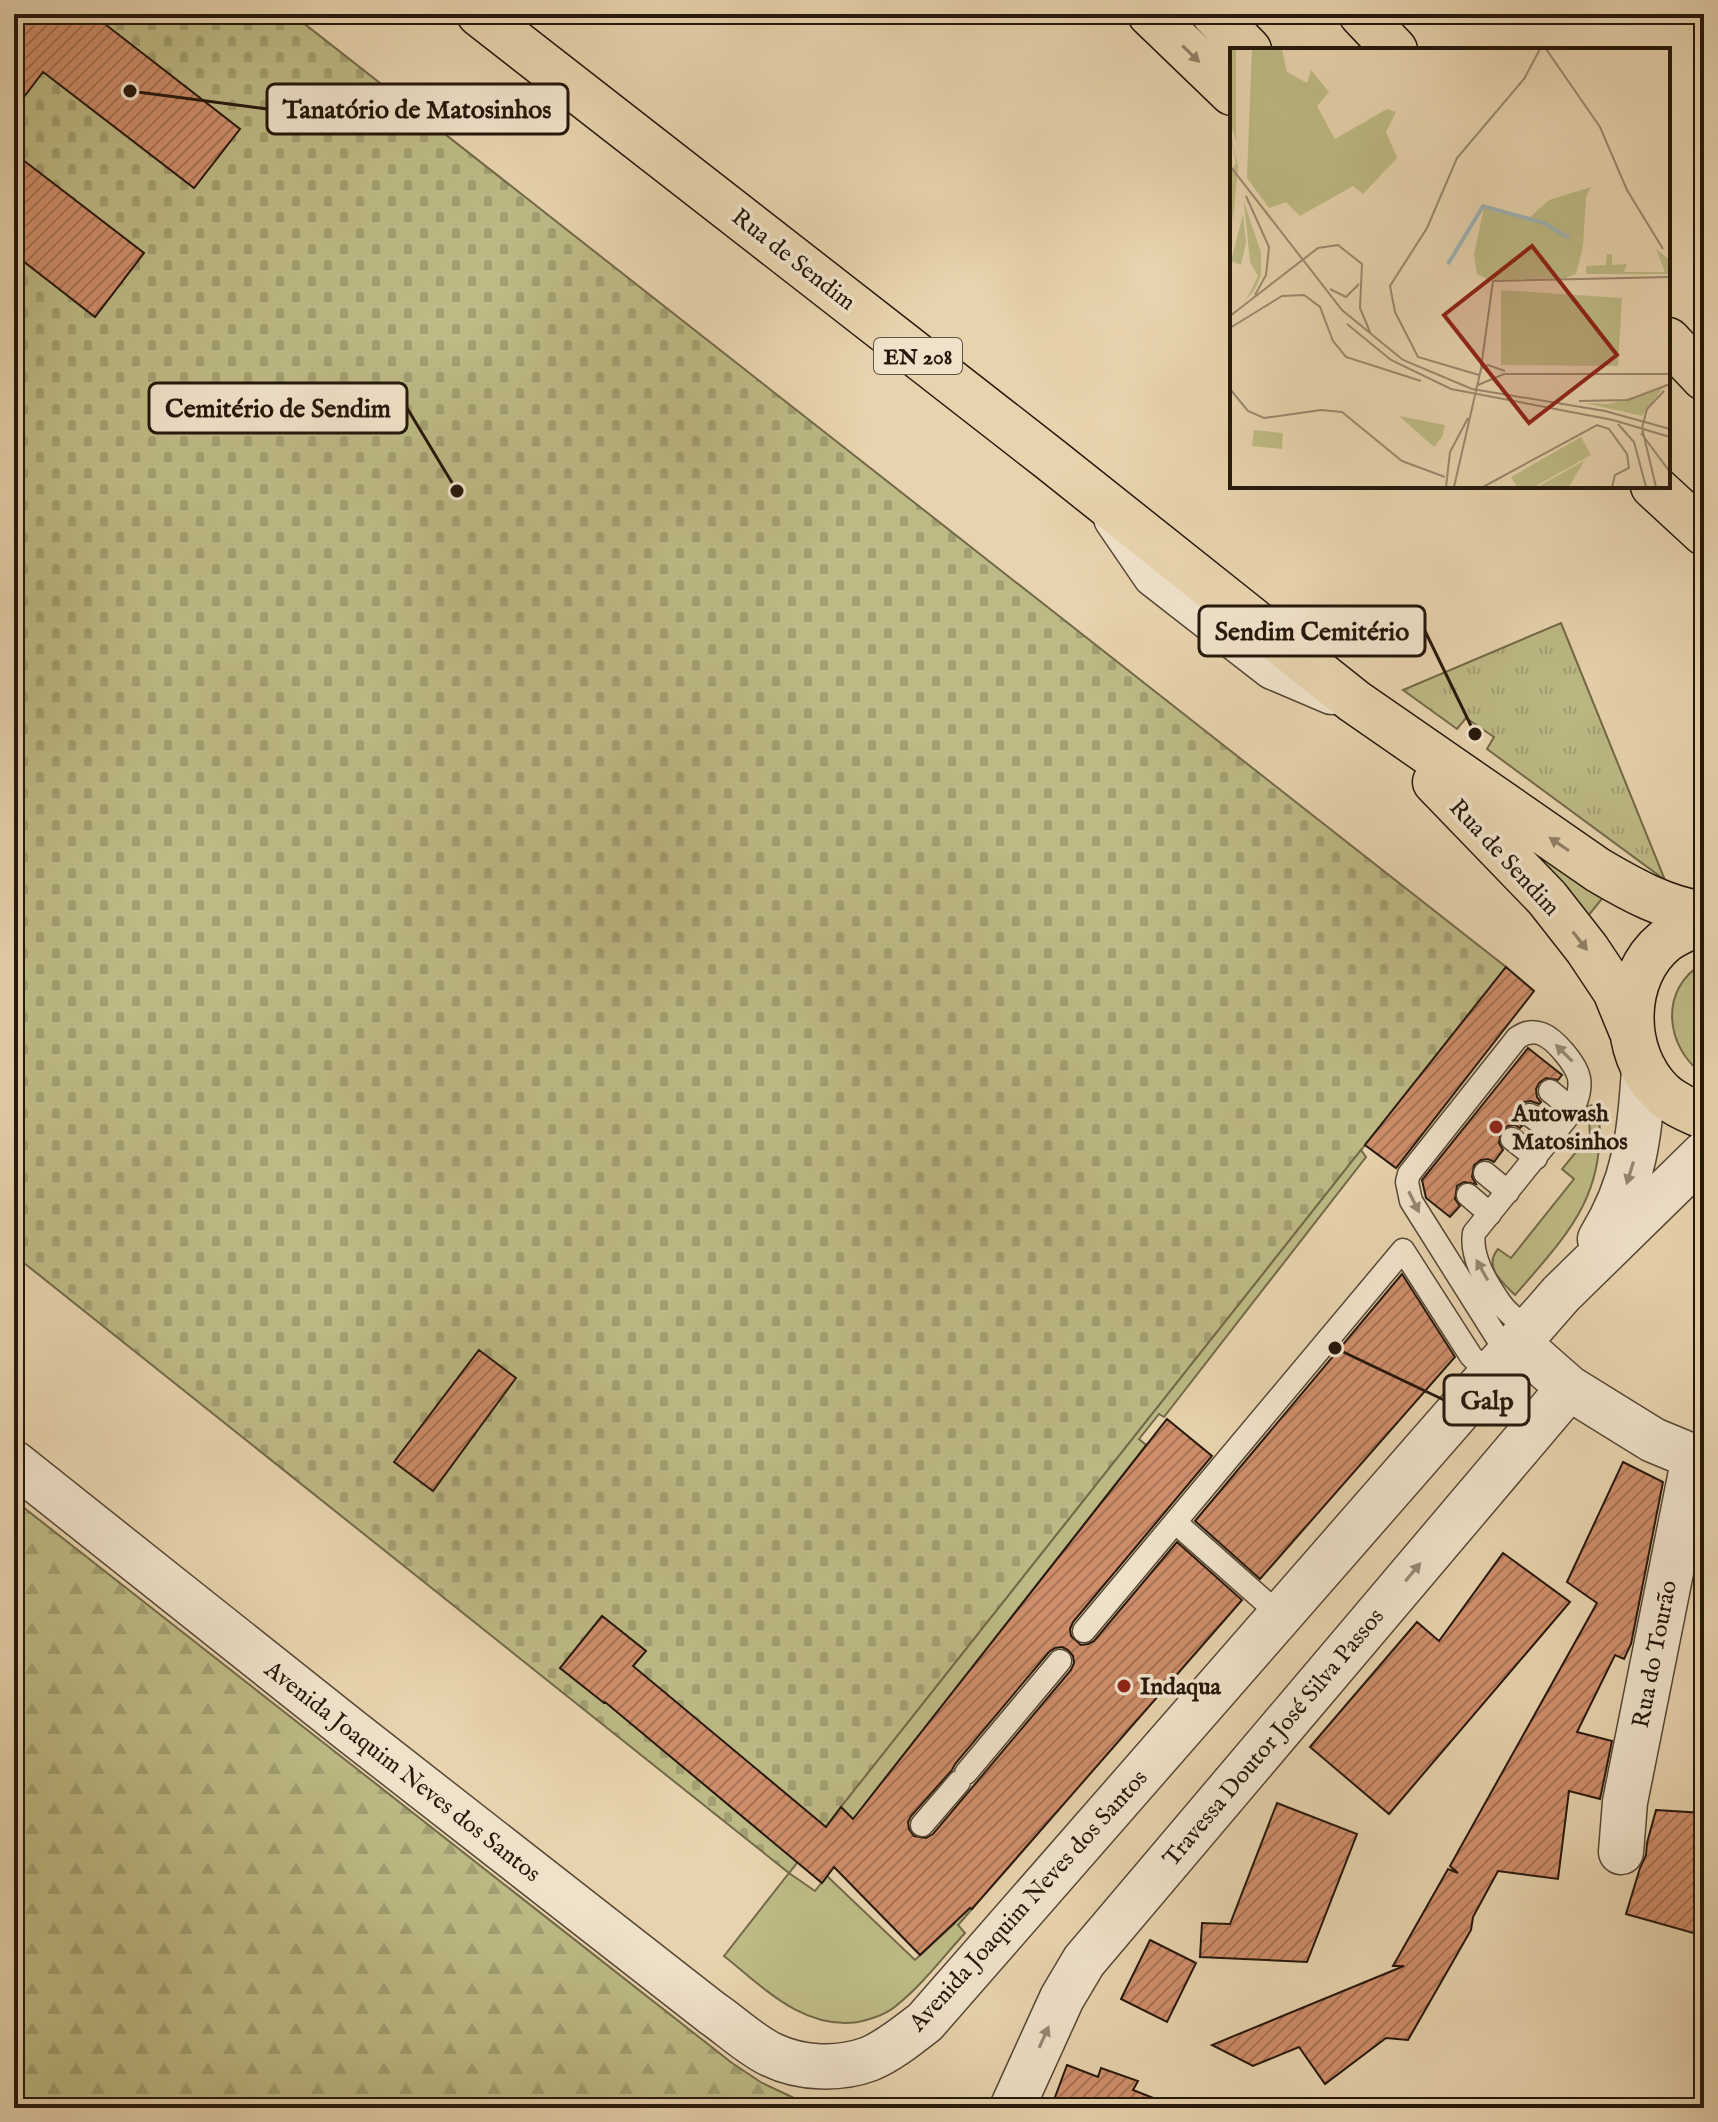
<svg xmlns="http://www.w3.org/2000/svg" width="1718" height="2122" font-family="'IM FELL English',serif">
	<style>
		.grass { fill: url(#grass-tufts); stroke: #726948; stroke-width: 2 }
		.forest { fill: url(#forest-firs); stroke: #726948; stroke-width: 2 }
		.cemetery { fill: url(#cemetery-stones); stroke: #726948; stroke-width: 2 }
		.green { fill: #bdba85; stroke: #726948; stroke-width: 2 }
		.building { fill: url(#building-hatch); stroke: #26180c; stroke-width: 2; fill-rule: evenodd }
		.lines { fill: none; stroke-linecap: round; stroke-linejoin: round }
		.service-casing { stroke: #564734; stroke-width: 25 }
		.minor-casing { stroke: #564734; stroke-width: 47 }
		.tertiary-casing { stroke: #564734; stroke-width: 47 }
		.primary-casing { stroke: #26180c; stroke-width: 47 }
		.motorway-casing { stroke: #26180c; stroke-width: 47 }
		.service { stroke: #efe2ca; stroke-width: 22 }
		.minor { stroke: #efe2ca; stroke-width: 44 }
		.tertiary { stroke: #efe2ca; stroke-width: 44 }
		.primary { stroke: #e7d3ad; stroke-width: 44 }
		.motorway { stroke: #e7d3ad; stroke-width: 44 }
		.oneway { fill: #907f65 }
		.oneway2 { fill: #958774 }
		.poi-dot { fill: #8f2418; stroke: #efe2ca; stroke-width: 3 }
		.labels { text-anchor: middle; stroke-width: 7; stroke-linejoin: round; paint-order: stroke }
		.shield { fill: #efe2ca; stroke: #625545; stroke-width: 2 }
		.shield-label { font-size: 22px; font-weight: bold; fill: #26180c }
		.street-label { font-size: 24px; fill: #26180c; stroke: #efe2ca }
		.poi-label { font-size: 24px; font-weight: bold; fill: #26180c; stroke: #efe2ca; text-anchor: start }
		.inset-river { fill: none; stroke: #9db4b7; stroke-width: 4 }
		.inset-road { fill: none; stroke: #9a886d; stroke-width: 2 }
		.view { fill: #8f2418; fill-opacity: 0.15; stroke: #8f2418; stroke-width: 4 }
		.inset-edge { fill: none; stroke: #26180c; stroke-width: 4 }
		.leader { fill: none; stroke: #26180c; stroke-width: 3 }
		.callout-dot { fill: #26180c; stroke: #efe2ca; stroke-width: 3 }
		.callout { fill: #efe2ca; stroke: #26180c; stroke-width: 3 }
		.callout-label { font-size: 26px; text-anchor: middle; font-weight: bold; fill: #26180c }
	</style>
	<defs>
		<pattern id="grass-tufts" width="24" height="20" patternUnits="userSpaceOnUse" patternTransform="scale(2)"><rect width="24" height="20" fill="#bdba85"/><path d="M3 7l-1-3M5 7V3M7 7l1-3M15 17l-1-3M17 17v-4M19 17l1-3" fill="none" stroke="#a29f72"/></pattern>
		<pattern id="forest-firs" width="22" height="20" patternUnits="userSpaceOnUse" patternTransform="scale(2)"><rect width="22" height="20" fill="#bdba85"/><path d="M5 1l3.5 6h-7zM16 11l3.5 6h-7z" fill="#a29f72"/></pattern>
		<pattern id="cemetery-stones" width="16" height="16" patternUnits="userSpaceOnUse" patternTransform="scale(2)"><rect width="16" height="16" fill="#bdba85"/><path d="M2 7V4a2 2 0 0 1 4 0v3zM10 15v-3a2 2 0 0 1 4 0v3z" fill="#a29f72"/></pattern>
		<pattern id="building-hatch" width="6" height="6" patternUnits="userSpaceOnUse" patternTransform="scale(2)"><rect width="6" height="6" fill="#cf8e6b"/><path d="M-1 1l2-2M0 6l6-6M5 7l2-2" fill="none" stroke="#a87356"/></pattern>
	</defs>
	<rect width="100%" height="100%" fill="#e7d3ad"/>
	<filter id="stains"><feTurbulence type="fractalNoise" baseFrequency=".0025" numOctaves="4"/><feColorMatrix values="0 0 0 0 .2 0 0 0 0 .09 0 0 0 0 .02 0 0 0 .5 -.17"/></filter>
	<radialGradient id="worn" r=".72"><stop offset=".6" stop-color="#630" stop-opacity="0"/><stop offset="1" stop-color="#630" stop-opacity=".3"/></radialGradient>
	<!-- grass -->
	<path class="grass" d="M1561,623L1665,880L1487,749L1494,737L1466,718L1457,729L1403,690Z"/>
	<!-- forest -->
	<path class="forest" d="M14,1500L732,2063L762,2083L794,2098L824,2102L820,2108H14Z"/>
	<!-- cemetery -->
	<path class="cemetery" d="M14,14H292L1506,967L789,1873L14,1255Z"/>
	<!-- green -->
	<path class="green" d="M1531,846L1605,895L1584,921L1523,858Z
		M1704,963V1075C1665,1048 1658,988 1704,963Z
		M1598,1104C1609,1193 1569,1233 1515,1295C1502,1282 1483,1267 1498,1249L1511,1258L1574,1179L1562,1169L1590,1135L1588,1106Z
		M1361,1150L1366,1157L1164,1417L1159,1414L1139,1439L1146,1445L866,1803L972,1909L958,1925L965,1933C943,1957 922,1985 897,2005C886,2015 872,2019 858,2022C803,2030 763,1987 724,1956L789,1873L815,1891L827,1876L915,1960L955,1923L841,1807Z"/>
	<!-- building -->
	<path class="building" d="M14,14H92L240,129L194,188L43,72L14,110Z
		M14,153L144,253L95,317L14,254Z
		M1506,967L1534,991L1396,1168L1365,1145Z
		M1528,1048L1562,1075L1558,1080L1546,1078L1539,1083L1536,1089L1537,1097L1541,1102L1539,1104L1531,1101L1524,1102L1519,1106L1516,1114L1517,1121L1522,1126L1520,1128L1515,1125L1508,1126L1501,1131L1499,1143L1503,1150L1494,1162L1488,1159L1481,1160L1474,1165L1472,1177L1476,1184L1464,1182L1457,1186L1455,1199L1460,1206L1450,1217L1426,1198L1422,1180Z
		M1402,1274L1455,1357L1260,1579L1195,1521Z
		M479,1350L516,1378L433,1491L394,1462Z
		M1167,1419L1212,1456L1073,1622L1070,1629L1071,1636L1081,1645L1088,1644L1094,1641L1177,1542L1242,1600L972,1909L970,1908L920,1955L834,1867L822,1883L605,1702L604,1703L560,1668L602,1616L646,1651L633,1666L826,1827L841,1807L853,1819ZM1062,1647L1068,1650L1073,1656L1074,1663L1071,1670L933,1834L926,1838L914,1836L909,1829L908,1822L911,1816L952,1770L955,1764L1049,1652L1055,1648Z
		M1623,1462L1663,1482L1631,1644L1624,1659L1615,1655L1577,1732L1612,1741L1600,1799L1569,1791L1558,1879L1498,1871L1473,1917L1471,1930L1408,2040L1386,2038L1325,2084L1299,2047L1253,2066L1212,2045L1404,1966H1393L1448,1869L1458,1873L1450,1866L1597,1603L1567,1582Z
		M1503,1553L1570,1602L1389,1814L1310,1747L1417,1622L1439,1641Z
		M1277,1803L1357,1834L1307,1962L1200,1957L1202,1923L1230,1924Z
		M1656,1810L1704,1813V1936L1626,1914L1640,1868L1646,1855L1647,1843Z
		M1150,1940L1196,1963L1167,2022L1121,1999Z
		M1067,2065L1098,2077L1101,2068L1138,2081L1133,2090L1171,2105V2108H1051Z"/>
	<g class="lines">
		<defs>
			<path id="service" d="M1550,1091L1573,1110
				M1530,1115L1555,1134
				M1512,1139L1536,1158
				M1485,1173L1508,1192
				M1468,1195L1490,1214
				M1508,1355L1411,1201L1407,1182L1409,1174L1517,1038C1524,1033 1532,1030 1542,1034C1555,1039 1576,1064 1579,1078C1581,1090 1577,1099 1573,1110L1474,1233C1470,1257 1487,1284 1501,1304C1508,1314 1520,1322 1529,1330
				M1175,1522L1280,1615
				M1084,1631L1403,1250L1471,1356L1490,1375
				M966,1773L1060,1661
				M922,1825L959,1782"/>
			<path id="minor" d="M1116,518L1155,575L1273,667L1332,692
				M1518,1343L1569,1388L1653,1440L1694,1457L1704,1459
				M1621,1852L1625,1802L1694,1457
				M1012,2108L1062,1998L1084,1961L1569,1388"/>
			<path id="tertiary" d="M1600,1239C1635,1182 1640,1134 1644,1069
				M14,1463L351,1731L712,2013C731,2026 752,2046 772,2055C801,2069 839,2070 869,2059C889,2051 908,2035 925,2022L1561,1294L1704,1154"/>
			<path id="primary" d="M479,14L1050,459L1354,701L1598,870C1630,889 1666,909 1704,914
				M1435,782L1547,898L1587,949L1615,991L1631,1030
				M1704,922C1690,927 1677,932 1665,941C1621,977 1621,1053 1661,1092C1673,1104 1689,1110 1704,1117"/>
			<path id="motorway" d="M1150,14L1232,93
				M1214,14L1249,50
				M1361,14L1395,50
				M1668,340L1704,378
				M1653,486L1704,533"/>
		</defs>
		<!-- service casing -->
		<use href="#service" class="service-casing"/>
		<!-- minor casing -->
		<use href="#minor" class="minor-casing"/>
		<!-- tertiary casing -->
		<use href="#tertiary" class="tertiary-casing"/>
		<!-- primary casing -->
		<use href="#primary" class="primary-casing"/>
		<!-- motorway casing -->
		<use href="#motorway" class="motorway-casing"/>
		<!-- service -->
		<use href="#service" class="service"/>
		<!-- minor -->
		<use href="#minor" class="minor"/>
		<!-- tertiary -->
		<use href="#tertiary" class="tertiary"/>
		<!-- primary -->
		<use href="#primary" class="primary"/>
		<!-- motorway -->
		<use href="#motorway" class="motorway"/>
	</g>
	<!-- one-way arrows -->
	<defs><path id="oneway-solid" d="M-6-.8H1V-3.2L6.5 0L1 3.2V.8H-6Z" transform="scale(2)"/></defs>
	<g class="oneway">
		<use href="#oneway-solid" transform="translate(1191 54) rotate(44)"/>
		<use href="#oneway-solid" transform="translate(1559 844) rotate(-146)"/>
		<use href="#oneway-solid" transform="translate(1580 941) rotate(52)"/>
	</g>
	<g class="oneway2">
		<use href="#oneway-solid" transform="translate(1564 1053) rotate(-135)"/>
		<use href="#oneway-solid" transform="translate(1630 1173) rotate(107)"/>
		<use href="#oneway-solid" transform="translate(1414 1202) rotate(64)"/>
		<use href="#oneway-solid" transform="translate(1482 1270) rotate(-119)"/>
		<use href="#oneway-solid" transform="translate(1413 1572) rotate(-50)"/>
		<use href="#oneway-solid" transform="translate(1044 2037) rotate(-66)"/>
	</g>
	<!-- markers -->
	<g class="poi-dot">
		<circle cx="1496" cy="1127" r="8"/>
		<circle cx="1124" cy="1686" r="8"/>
	</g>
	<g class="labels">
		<!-- shield labels -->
		<rect class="shield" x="874" y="338" width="88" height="36" rx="6"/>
		<g class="shield-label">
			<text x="918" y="364">EN 208</text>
		</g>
		<!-- street labels -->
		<g class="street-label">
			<text transform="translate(794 259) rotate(38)" y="8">Rua de Sendim</text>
			<text transform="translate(1505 857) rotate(47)" y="8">Rua de Sendim</text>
			<text transform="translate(1654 1654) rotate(-79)" y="8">Rua do Tourão</text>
			<text transform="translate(1273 1737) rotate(-50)" y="8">Travessa Doutor José Silva Passos</text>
			<text transform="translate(403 1771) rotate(38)" y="8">Avenida Joaquim Neves dos Santos</text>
			<text transform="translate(1028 1900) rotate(-48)" y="8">Avenida Joaquim Neves dos Santos</text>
		</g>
		<!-- poi labels -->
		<g class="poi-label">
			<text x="1512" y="1121">Autowash<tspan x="1512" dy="28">Matosinhos</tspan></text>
			<text x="1140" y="1694">Indaqua</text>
		</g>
	</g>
	<!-- overview -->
	<g transform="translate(1230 48)">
		<rect width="440" height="440" fill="#e7d3ad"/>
		<path d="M0,1H6V93L0,74ZM0,84L8,118L3,174L0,124L6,115ZM361,139L356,149L353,198L319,152ZM14,154L31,204V227L25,241L16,252L28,228L20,214ZM13,166L16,195L11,217L1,213ZM433,340L412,368L355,355L379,356ZM169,368L215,377L212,389L204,399ZM351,389L361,407L304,439H287L281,429Z" fill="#bdba85"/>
		<path d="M22,1H52L57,24L77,35L81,22L99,44L87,58L105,91L157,61L166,64L156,84L167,110L133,146L123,138L70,168L56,154L39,160L17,130ZM319,152L353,198L346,226L336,230L260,232L247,226L244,206L254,160L299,170Z" fill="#bdba85"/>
		<path d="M271,242L392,250L388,318L271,317Z" fill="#bdba85"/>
		<path d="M426,201L440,212V226H356V218L376,217L377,206H382V217L397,216L394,224H435ZM24,382L53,385L52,401L22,398ZM354,413L339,439H307Z" fill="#bdba85"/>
		<path class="inset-river" d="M218,216L253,158L314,175L339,190"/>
		<path class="inset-road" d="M316,1L370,79L397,142L433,201M0,118L112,262L173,312L242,341L375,363L440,381M16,148L39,199L36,227L25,247M100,241L116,249L129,236M0,268L88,200L108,197L132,216L130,260L140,284M117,276L161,312L221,341L383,372L440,389M0,280L52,248L74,247L90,259L103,293L116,309L191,333M251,320L263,233L440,229M249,327L188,309L165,264L160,238L197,180L227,110L294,31L310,1M248,337L274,326H440M0,341L18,363L34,370L91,362L112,364L172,413L215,429M349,353L398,352L440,336M388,376L404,394L416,439M411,385L440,424M216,439L220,404L238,370M224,439L251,321L258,317L275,323M253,439L367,377L379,381L397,406L399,420L385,427L382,439M426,439L412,380L417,361L434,343"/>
		<path class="view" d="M302,198L387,307L299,375L214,267Z"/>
		<rect width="440" height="440" class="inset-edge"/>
	</g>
	<!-- callouts -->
	<path class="leader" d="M130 91L267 109M457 491L407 408M1475 734L1425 631M1335 1348L1444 1400"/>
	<g class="callout-dot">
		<circle cx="130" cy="91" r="8"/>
		<circle cx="457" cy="491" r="8"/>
		<circle cx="1475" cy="734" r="8"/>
		<circle cx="1335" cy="1348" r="8"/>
	</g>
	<g class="callout">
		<rect x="267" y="84" width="301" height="50" rx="8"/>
		<rect x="149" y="383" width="258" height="50" rx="8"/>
		<rect x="1199" y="606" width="226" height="50" rx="8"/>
		<rect x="1444" y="1375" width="85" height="50" rx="8"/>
	</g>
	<g class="callout-label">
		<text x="417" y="118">Tanatório de Matosinhos</text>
		<text x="278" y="417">Cemitério de Sendim</text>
		<text x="1312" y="640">Sendim Cemitério</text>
		<text x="1487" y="1409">Galp</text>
	</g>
	<!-- margin -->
	<rect width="1718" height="2122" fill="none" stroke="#e7d3ad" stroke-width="48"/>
	<rect x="16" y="16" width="1686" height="2090" fill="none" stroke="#26180c" stroke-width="4"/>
	<rect x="24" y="24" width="1670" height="2074" fill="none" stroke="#26180c" stroke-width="2"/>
	<rect width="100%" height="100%" filter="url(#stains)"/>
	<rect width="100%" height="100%" fill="url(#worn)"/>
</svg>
